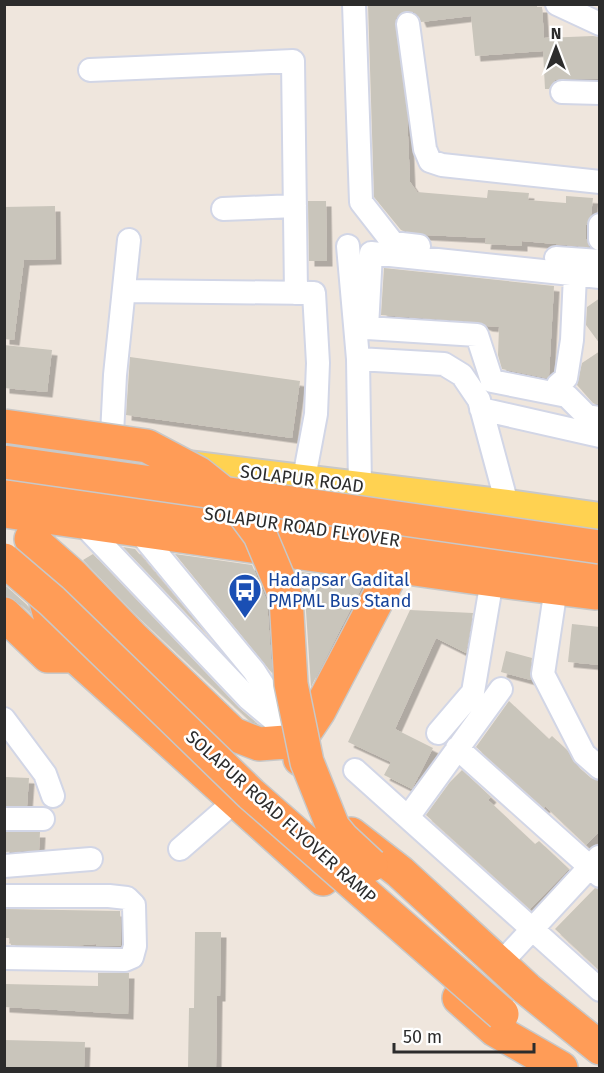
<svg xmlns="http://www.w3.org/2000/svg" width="604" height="1073" font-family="'Fira Sans',sans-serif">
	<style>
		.building { fill: #c9c5bb; filter: url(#shadow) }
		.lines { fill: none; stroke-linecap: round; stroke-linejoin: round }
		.minor-casing { stroke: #d2d6e6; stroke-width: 26 }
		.major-casing { stroke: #c8c8c8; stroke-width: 32 }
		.highway-casing { stroke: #c8c8c8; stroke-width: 36 }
		.minor { stroke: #fff; stroke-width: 22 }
		.major { stroke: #ffd251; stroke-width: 28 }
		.highway { stroke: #ff9c57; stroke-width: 33 }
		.highway-bridge-casing { stroke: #c8c8c8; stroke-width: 36; stroke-linecap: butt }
		.highway-bridge { stroke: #ff9c57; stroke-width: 33 }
		.labels { text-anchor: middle; stroke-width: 5; stroke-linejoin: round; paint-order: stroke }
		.street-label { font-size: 18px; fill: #2c2c2c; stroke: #fff }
		.transit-label { font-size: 18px; fill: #164399; stroke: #fff; text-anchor: start }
	</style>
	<defs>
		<filter id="shadow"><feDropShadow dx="5.5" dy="5.5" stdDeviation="0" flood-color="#0004"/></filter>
	</defs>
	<rect width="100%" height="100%" fill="#efe6dd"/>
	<!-- building -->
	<path class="building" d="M368,4H537V7H542L544,38L593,36L600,37V79H562L555,80L549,89H545L543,51L475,56L471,16L421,22L418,15L414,12L407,11L399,14L396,18L395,25L407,113L410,182L417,192L487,198L488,190L529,193L528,200L566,203V196L593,198L591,215L586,225V239L589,247L522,241V246L485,244L486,238L426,235L401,230L374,197Z
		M308,201H326L327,261H309Z
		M55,206L56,259L24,260L14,340L4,339V207Z
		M384,268L554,286L549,375L547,378L502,369L498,355L499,327L487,326L478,322L381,315Z
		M600,298V344L586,325L587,307Z
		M4,345L52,350L47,392L4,388Z
		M600,351V404L593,403L577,385L582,363Z
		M130,357L300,381L292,438L126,415Z
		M123,547L135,549L207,635Z
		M93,554L238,707L257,723L250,721L134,613L83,560Z
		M175,554L252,565L267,601L272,673Z
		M295,571L365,581L311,687L305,596Z
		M6,586L27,605L30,612L16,600L4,596Z
		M410,610L473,613L466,653L436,638L395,729L433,748L412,789L384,775L391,762L348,742Z
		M572,624L600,627V665L568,662Z
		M506,651L532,658L530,672L531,680L501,672Z
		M509,701L549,739L552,736L567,750L575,764L591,778L600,781V831L586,845L545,806L544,808L476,747Z
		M462,770L491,797L488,800L535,844L539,841L569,869L530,909L426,815L450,782Z
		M5,777L29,778L27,806H4Z
		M4,832H40L39,850L4,852Z
		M595,888L600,889V971L555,929Z
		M4,909L120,911L121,946H96V944L71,946L11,945L9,938H4Z
		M195,932H221L220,996H217L216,1068H188L189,1008H194Z
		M98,973H129L128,1014L4,1007V984L98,986Z
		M4,1040L85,1042L84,1068H4Z"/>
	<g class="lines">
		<defs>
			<path id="minor" d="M354,4L361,202L393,243L419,246
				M557,4L600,24
				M408,24L425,149L430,161L442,165L600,182
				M90,70L293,61L296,293
				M562,92L600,93
				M223,209L295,206
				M600,225V239
				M348,246L358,359L360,486
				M556,258L600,261
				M600,277L371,253L367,328L477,335L492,381L567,396L587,416L600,418
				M124,291L314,293L318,363L316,414L304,478
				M358,359L444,364L462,375L479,400L507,504
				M558,385L566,378L572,340L575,275
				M481,409L600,436
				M111,454L115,375L129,240
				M79,520L248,698L299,741
				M136,528L254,671L286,721
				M556,588L543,674L584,754L600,768
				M4,719L45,774L53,796
				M438,733L473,692L492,580
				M457,748L600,876
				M355,770L600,990
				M408,817L501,689
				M4,819H43
				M180,849L235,801
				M4,866L91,859
				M4,896H109L127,898L134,905L135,946L132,957L125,960L4,958
				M500,964L599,857"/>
			<path id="major" d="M179,464L507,504L600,517"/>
			<path id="highway" d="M4,483L600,571
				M4,511L471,577L595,593
				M31,539L73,576L134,639L233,734L259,744L299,741
				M40,547L41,584L52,623L75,656L323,879
				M4,614L48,656H75
				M300,759L299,741L319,711L395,566
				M351,834L400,872L527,989L600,1048
				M459,998L495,1030L561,1068"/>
		</defs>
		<!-- minor casing -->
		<use href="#minor" class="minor-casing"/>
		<!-- major casing -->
		<use href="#major" class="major-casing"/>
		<!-- highway casing -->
		<use href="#highway" class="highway-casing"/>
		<!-- minor -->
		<use href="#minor" class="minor"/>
		<!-- major -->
		<use href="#major" class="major"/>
		<!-- highway -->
		<use href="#highway" class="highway"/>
		<defs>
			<path id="highway-bridge" d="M4,426L147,446L198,473L237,504L260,535L286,597L291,684L307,762L333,827L342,838L371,865
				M4,462L600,547
				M4,560L52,601L251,794L502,1014"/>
		</defs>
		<!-- highway-bridge casing -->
		<use href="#highway-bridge" class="highway-bridge-casing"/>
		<!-- highway-bridge -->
		<use href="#highway-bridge" class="highway-bridge"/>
	</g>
	<!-- icons -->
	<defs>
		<symbol id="bus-pin" viewBox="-11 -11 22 30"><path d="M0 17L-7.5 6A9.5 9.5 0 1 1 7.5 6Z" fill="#1a4fb4" stroke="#fff"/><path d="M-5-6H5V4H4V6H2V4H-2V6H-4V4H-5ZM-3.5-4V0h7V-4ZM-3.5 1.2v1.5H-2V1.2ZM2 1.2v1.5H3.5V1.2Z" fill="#fff"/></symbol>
	</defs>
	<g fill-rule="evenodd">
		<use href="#bus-pin" x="226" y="571" width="38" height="52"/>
	</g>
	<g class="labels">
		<!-- street labels -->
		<g class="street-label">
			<text transform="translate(302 479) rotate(7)" y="6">SOLAPUR ROAD</text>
			<text transform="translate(302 527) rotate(8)" y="6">SOLAPUR ROAD FLYOVER</text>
			<text transform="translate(281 817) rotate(42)" y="6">SOLAPUR ROAD FLYOVER RAMP</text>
		</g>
		<!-- transit labels -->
		<g class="transit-label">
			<text x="268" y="586">Hadapsar Gadital<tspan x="268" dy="21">PMPML Bus Stand</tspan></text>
		</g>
	</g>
	<!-- border -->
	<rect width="604" height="1073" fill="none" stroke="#2c2c2c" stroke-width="12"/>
	<!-- north arrow -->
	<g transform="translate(556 48)" stroke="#ffffff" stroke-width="4.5" paint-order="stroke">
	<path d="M0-4.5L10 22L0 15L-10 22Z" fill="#2c2c2c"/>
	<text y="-9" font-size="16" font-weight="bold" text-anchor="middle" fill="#2c2c2c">N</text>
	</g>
	<!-- scale -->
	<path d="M394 1043v9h140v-9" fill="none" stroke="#2c2c2c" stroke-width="3"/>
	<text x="403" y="1043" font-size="18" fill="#2c2c2c" stroke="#ffffff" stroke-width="4.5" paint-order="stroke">50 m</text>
</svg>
